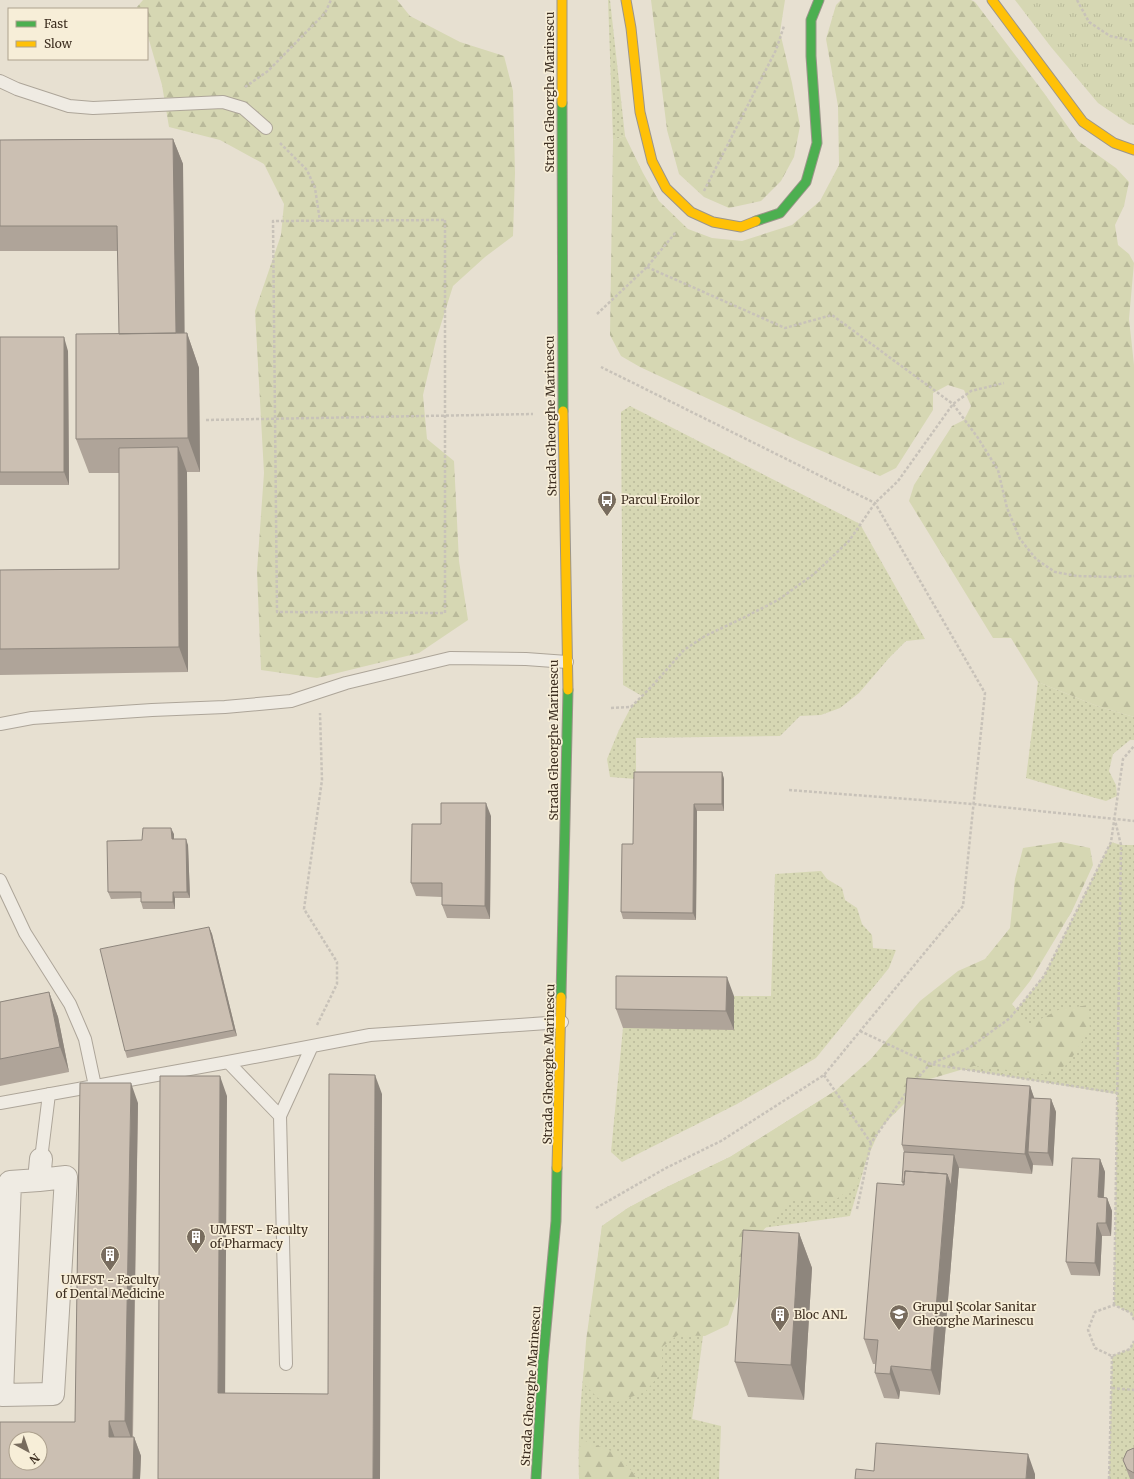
<svg xmlns="http://www.w3.org/2000/svg" width="1134" height="1479" font-family="Merriweather,serif">
	<style>
		.grass { fill: url(#grass-dots) }
		.forest { fill: url(#forest-firs) }
		.park { fill: url(#park-tufts) }
		.lines { fill: none; stroke-linecap: round; stroke-linejoin: round }
		.lane-casing { stroke: #ada599; stroke-width: 14 }
		.street-casing { stroke: #ada599; stroke-width: 24 }
		.fast-casing { stroke: #9c958a; stroke-width: 11 }
		.slow-casing { stroke: #9c958a; stroke-width: 11 }
		.path { stroke: #c8c2b9; stroke-width: 2.5; stroke-dasharray: 3 2; stroke-linecap: butt }
		.lane { stroke: #efebe3; stroke-width: 12 }
		.street { stroke: #efebe3; stroke-width: 22 }
		.fast { stroke: #4caf50; stroke-width: 9 }
		.slow { stroke: #ffc107; stroke-width: 9 }
		.wall { fill: #afa499 }
		.shaded-wall { fill: #8e867d }
		.building { fill: #cbbfb2; stroke: #8e867d; fill-rule: evenodd }
		.labels { text-anchor: middle; stroke-width: 3.5; stroke-linejoin: round; paint-order: stroke }
		.street-label { font-size: 12px; fill: #3d2e20; stroke: #f7eed8 }
		.poi-label { font-size: 12px; fill: #3d2e20; stroke: #f7eed8; text-anchor: start }
	</style>
	<defs>
		<pattern id="grass-dots" width="8" height="8" patternUnits="userSpaceOnUse"><rect width="8" height="8" fill="#d6d7b3"/><path d="M2 2h.1M6 6h.1" fill="none" stroke="#b9b99a" stroke-width="1.8" stroke-linecap="round"/></pattern>
		<pattern id="forest-firs" width="22" height="20" patternUnits="userSpaceOnUse"><rect width="22" height="20" fill="#d6d7b3"/><path d="M5 1l3.5 6h-7zM16 11l3.5 6h-7z" fill="#b9b99a"/></pattern>
		<pattern id="park-tufts" width="24" height="20" patternUnits="userSpaceOnUse"><rect width="24" height="20" fill="#d6d7b3"/><path d="M3 7l-1-3M5 7V3M7 7l1-3M15 17l-1-3M17 17v-4M19 17l1-3" fill="none" stroke="#b9b99a"/></pattern>
	</defs>
	<rect width="100%" height="100%" fill="#e7e0d1"/>
	<!-- grass -->
	<path class="grass" d="M608,0H610L625,136L613,140Z
		M630,406L860,524L925,639L906,641L889,658L859,693L840,708L821,715L800,716L780,736L636,738V779L610,777L607,759L619,730L631,707L642,696L623,685L621,412Z
		M1038,682L1097,706L1134,717V740H1130L1113,754L1109,771L1116,785L1117,796L1106,801L1026,778Z
		M1111,842L1121,845H1134V1320L1131,1313L1114,1305L1117,1094L930,1064L1010,1018L1044,976Z
		M821,871L827,879L842,888L845,900L857,908L862,924L872,935L873,948L896,950L889,968L816,1058L737,1104L622,1162L611,1152L623,1028L734,996H771L775,874Z
		M835,1091L867,1158L850,1216L754,1229L703,1336L692,1419L721,1426L719,1479H579C576,1396 592,1309 602,1226L628,1208L667,1187L730,1157Z
		M1134,1341V1479H1109L1112,1356L1130,1349Z"/>
	<!-- forest -->
	<path class="forest" d="M143,0H397L410,16L460,42L504,56L513,91L515,173L513,236L485,257L453,286L436,340L423,395L427,439L454,461L459,561L468,620L419,653L317,678L261,670L257,571L264,473L255,311L281,235L284,204L264,164L220,140L169,127L162,85L147,33V9H138L137,7Z
		M651,0H785L780,32L792,83L800,126L794,157L781,181L761,201L729,208L704,197L679,174L667,130Z
		M841,0H971L975,2L1044,93L1078,141L1116,168L1129,182L1124,206L1115,225L1118,245L1129,254L1134,263L1129,319L1134,365V717L1097,706L1038,682L1011,638H993L909,501L914,485L952,426L964,420L971,406L964,390L948,385L933,393V410L896,468L880,476L801,442L640,367L621,356L610,335L613,140L625,136L643,173L659,201L688,229L712,238L742,241L792,225L820,201L839,165L838,106L826,39L836,5Z
		M1061,842L1090,848L1093,865L1072,911L1030,981L1012,1004L1029,1025L1058,1010L1088,1005L1090,1029L1068,1064L1048,1075L974,1066L923,1081L905,1103L881,1127L855,1186L832,1202L791,1199L760,1234L728,1325L705,1336L678,1335L662,1347V1372L645,1392L617,1402L598,1398L583,1383L586,1341L602,1226L628,1208L667,1187L730,1157L835,1091L871,1059L920,1001L958,971L985,959L1010,928L1015,879L1023,848Z
		M580,1439L614,1452L639,1479H579Z"/>
	<!-- park -->
	<path class="park" d="M1015,0H1134V125L1129,124L1098,103L1051,47Z"/>
	<g class="lines">
		<defs>
			<path id="lane" d="M0,81L17,89L69,106L93,108L223,102L243,108L266,128
				M0,724L32,718L152,710L225,707L291,701L346,683L450,658L526,659L567,662
				M0,880L25,933L70,1004L85,1039L95,1086L0,1103
				M228,1062L280,1116L312,1046
				M96,1086L228,1062L370,1035L562,1022
				M280,1116L286,1364
				M41,1159L49,1094"/>
			<path id="street" d="M39,1180L66,1177L53,1394L2,1395L10,1182L39,1180L41,1159"/>
			<path id="fast" d="M562,103L563,411
				M756,221L780,213L806,182L817,143L811,56V20L819,0
				M561,997L568,690
				M536,1479L543,1361L556,1221L557,1168"/>
			<path id="slow" d="M562,0V103
				M626,0L631,28L640,112L652,161L666,188L691,212L713,222L741,227L756,221
				M992,0L1083,122L1114,143L1134,150
				M563,411L568,690
				M557,1168L561,997"/>
		</defs>
		<!-- lane casing -->
		<use href="#lane" class="lane-casing"/>
		<!-- street casing -->
		<use href="#street" class="street-casing"/>
		<!-- fast casing -->
		<use href="#fast" class="fast-casing"/>
		<!-- slow casing -->
		<use href="#slow" class="slow-casing"/>
		<!-- path -->
		<path class="path" d="M1077,0L1089,22L1110,36L1134,41
			M245,87L268,71L325,13L331,0
			M280,143L307,170L315,188L320,221
			M704,191L776,50L784,26
			M445,220V613L277,612L273,221Z
			M647,267L785,328L832,315L953,404L978,438L998,470L1007,508L1020,539L1036,559L1055,572L1077,576L1113,577L1134,576
			M597,314L647,267L676,232
			M206,420L533,414
			M611,708L631,707L654,684L684,650L705,636L743,618L778,600L814,574L849,541L875,503L898,481L953,404L971,391L1004,383
			M789,790L973,804L1134,821
			M317,1025L337,984V962L304,909L322,780L320,713
			M860,1031L930,1064L1117,1093
			M824,1075L871,1143
			M916,1080L930,1064L969,1048L1010,1018L1044,976L1111,842L1123,759L1134,746
			M596,1208L666,1168L721,1141L824,1075L963,906L985,693L875,503L601,367
			M857,1209L871,1143L908,1090
			M1114,1305L1121,845L1115,820
			M1134,1320L1131,1313L1114,1305L1095,1312L1088,1330L1095,1348L1112,1356L1130,1349L1134,1341
			M1112,1388L1134,1390
			M1109,1479L1112,1356"/>
		<!-- lane -->
		<use href="#lane" class="lane"/>
		<!-- street -->
		<use href="#street" class="street"/>
		<!-- fast -->
		<use href="#fast" class="fast"/>
		<!-- slow -->
		<use href="#slow" class="slow"/>
	</g>
	<!-- wall -->
	<path class="wall" d="M173,139L183,164L184,333H187L199,368L200,472H187L188,672L0,675V570L119,569V473H89L76,439L119,334L118,251H0V140Z
		M0,337L68,351L69,485H0Z
		M722,772L724,779V811H697L696,920L623,919L621,912L633,844Z
		M491,816L490,919L447,918L442,905V897L416,896L411,883L441,824Z
		M174,834V839L188,845L190,898H175V909H143L141,902V898L111,899L108,892L142,840Z
		M209,927L212,934L237,1036L127,1058L125,1051Z
		M49,992L58,1017L69,1072L0,1086V1002Z
		M734,996V1030L623,1028L616,1009Z
		M1030,1086L1034,1098L1051,1099L1056,1112L1053,1166L1033,1165V1164L1032,1174L959,1168L940,1395L900,1391L899,1399L884,1398L875,1373V1364H873L864,1339L903,1185L902,1182L904,1152L902,1145Z
		M138,1103L133,1437H134L141,1456L140,1479H0L75,1422Z
		M1100,1159L1105,1172L1104,1197L1107,1198L1112,1211L1111,1236H1102L1100,1276L1071,1275L1066,1262Z
		M799,1233L812,1268L804,1400L748,1397L735,1362Z
		M1134,1448V1479H1130L1123,1460Z"/>
	<!-- shaded-wall -->
	<path class="shaded-wall" d="M173,139L183,164L185,368L176,343Z
		M187,333L199,368L200,472L188,438Z
		M64,337L68,351L69,485L64,472Z
		M178,447L187,472L188,672L179,647Z
		M722,772L724,779V811L722,804Z
		M486,803L491,816L490,919L485,906Z
		M694,804L697,811L696,920L693,913Z
		M171,828L174,834V846L172,839Z
		M186,839L188,845L190,898L187,892Z
		M173,892L175,898V909L173,902Z
		M209,927L212,934L237,1036L234,1030Z
		M727,977L734,996V1030L726,1011Z
		M49,992L58,1017L69,1072L60,1047Z
		M375,1075L382,1094L380,1479H373Z
		M220,1076L227,1096L225,1413L218,1393Z
		M131,1083L138,1103L132,1441L125,1421Z
		M1030,1086L1037,1106L1028,1152L1033,1164L1032,1174L1025,1154Z
		M1051,1099L1056,1112L1053,1166L1048,1153Z
		M954,1155L959,1168L940,1395L931,1370L947,1174Z
		M1100,1159L1105,1172L1103,1210L1098,1197Z
		M1107,1198L1112,1211L1111,1236L1106,1223Z
		M1097,1223L1102,1236L1100,1276L1095,1263Z
		M799,1233L812,1268L804,1400L791,1365Z
		M891,1366L900,1391L899,1399L890,1374Z
		M109,1421L116,1441L109,1437Z
		M134,1437L141,1456L140,1479H133Z
		M1028,1454L1035,1474V1479H1026Z"/>
	<!-- building -->
	<path class="building" d="M173,139L176,333L119,334L117,226H0V140Z
		M187,333L188,438L76,439V334Z
		M0,337H64V472H0Z
		M178,447L179,647L0,649V570L119,569V448Z
		M634,772H722V804H694L693,913L621,912L622,844H633Z
		M441,803H486L485,906L442,905V883H411L412,824H441Z
		M143,828H171L172,839H186L187,892H173V902H141V892H108L107,841L142,840Z
		M209,927L234,1030L125,1051L100,949Z
		M616,976L727,977L726,1011L616,1009Z
		M49,992L60,1047L0,1059V1002Z
		M329,1074L375,1075L373,1479H158L160,1076H220L218,1393L328,1394Z
		M907,1078L1030,1086L1025,1154L902,1145Z
		M80,1083H131L125,1421H109V1437H134L133,1479H0V1422H75ZM16,1439H40V1463H16Z
		M1031,1098L1051,1099L1048,1153L1028,1152Z
		M904,1152L954,1155L951,1186L947,1174L905,1171L904,1182H902Z
		M1072,1158L1100,1159L1098,1197L1107,1198L1106,1223H1097L1095,1263L1066,1262Z
		M905,1171L947,1174L931,1370L891,1366L890,1374L875,1373L878,1340L864,1339L877,1183L904,1185Z
		M743,1230L799,1233L791,1365L735,1362Z
		M876,1443L1028,1454L1026,1479H855L856,1469L874,1471Z
		M1134,1448V1473L1127,1469L1123,1460L1127,1451Z"/>
	<!-- icons -->
	<defs>
		<symbol id="bus-pin" viewBox="-11 -11 22 30"><path d="M0 17L-7.5 6A9.5 9.5 0 1 1 7.5 6Z" fill="#786c5e" stroke="#f7eed8"/><path d="M-5-6H5V4H4V6H2V4H-2V6H-4V4H-5ZM-3.5-4V0h7V-4ZM-3.5 1.2v1.5H-2V1.2ZM2 1.2v1.5H3.5V1.2Z" fill="#fff"/></symbol>
		<symbol id="building-pin" viewBox="-11 -11 22 30"><path d="M0 17L-7.5 6A9.5 9.5 0 1 1 7.5 6Z" fill="#786c5e" stroke="#f7eed8"/><path d="M-4-6H4V6H1V3H-1V6H-4ZM-2.5-4.3h1.7v1.8h-1.7ZM.8-4.3h1.7v1.8H.8ZM-2.5-1h1.7V.8h-1.7ZM.8-1h1.7V.8H.8Z" fill="#fff"/></symbol>
		<symbol id="school-pin" viewBox="-11 -11 22 30"><path d="M0 17L-7.5 6A9.5 9.5 0 1 1 7.5 6Z" fill="#786c5e" stroke="#f7eed8"/><path d="M0-5L7-2L0 1L-7-2ZM-4 1L0 2.5L4 1V4Q0 6-4 4Z" fill="#fff"/></symbol>
	</defs>
	<g fill-rule="evenodd">
		<use href="#bus-pin" x="596" y="489" width="22" height="30"/>
		<use href="#building-pin" x="185" y="1226" width="22" height="30"/>
		<use href="#building-pin" x="99" y="1244" width="22" height="30"/>
		<use href="#school-pin" x="888" y="1303" width="22" height="30"/>
		<use href="#building-pin" x="769" y="1304" width="22" height="30"/>
	</g>
	<g class="labels">
		<!-- street labels -->
		<g class="street-label">
			<text transform="translate(550 92) rotate(-90)" y="4">Strada Gheorghe Marinescu</text>
			<text transform="translate(551 416) rotate(-91)" y="4">Strada Gheorghe Marinescu</text>
			<text transform="translate(554 740) rotate(-90)" y="4">Strada Gheorghe Marinescu</text>
			<text transform="translate(549 1064) rotate(-89)" y="4">Strada Gheorghe Marinescu</text>
			<text transform="translate(531 1386) rotate(-86)" y="4">Strada Gheorghe Marinescu</text>
		</g>
		<!-- poi labels -->
		<g class="poi-label">
			<text x="621" y="504">Parcul Eroilor</text>
			<text x="210" y="1234">UMFST - Faculty<tspan x="210" dy="14">of Pharmacy</tspan></text>
			<text x="110" y="1284" text-anchor="middle">UMFST - Faculty<tspan x="110" dy="14">of Dental Medicine</tspan></text>
			<text x="913" y="1311">Grupul Școlar Sanitar<tspan x="913" dy="14">Gheorghe Marinescu</tspan></text>
			<text x="794" y="1319">Bloc ANL</text>
		</g>
	</g>
	<!-- legend -->
	<rect x="8" y="8" width="140" height="52" fill="#f7eed8" stroke="#ada18e"/>
	<rect x="16" y="21" width="20" height="6" fill="#4caf50" stroke="#ada18e"/>
	<text x="44" y="28" font-size="12" fill="#3d2e20">Fast</text>
	<rect x="16" y="41" width="20" height="6" fill="#ffc107" stroke="#ada18e"/>
	<text x="44" y="48" font-size="12" fill="#3d2e20">Slow</text>
	<!-- north arrow -->
	<g transform="translate(28 1451) rotate(140)"><circle r="19" fill="#f7eed8" stroke="#ada18e"/>
	<path d="M0-3L7 15L0 10L-7 15Z" fill="#786c5e"/>
	<text y="-6" font-size="11" font-weight="bold" text-anchor="middle" fill="#3d2e20">N</text>
	</g>
</svg>
